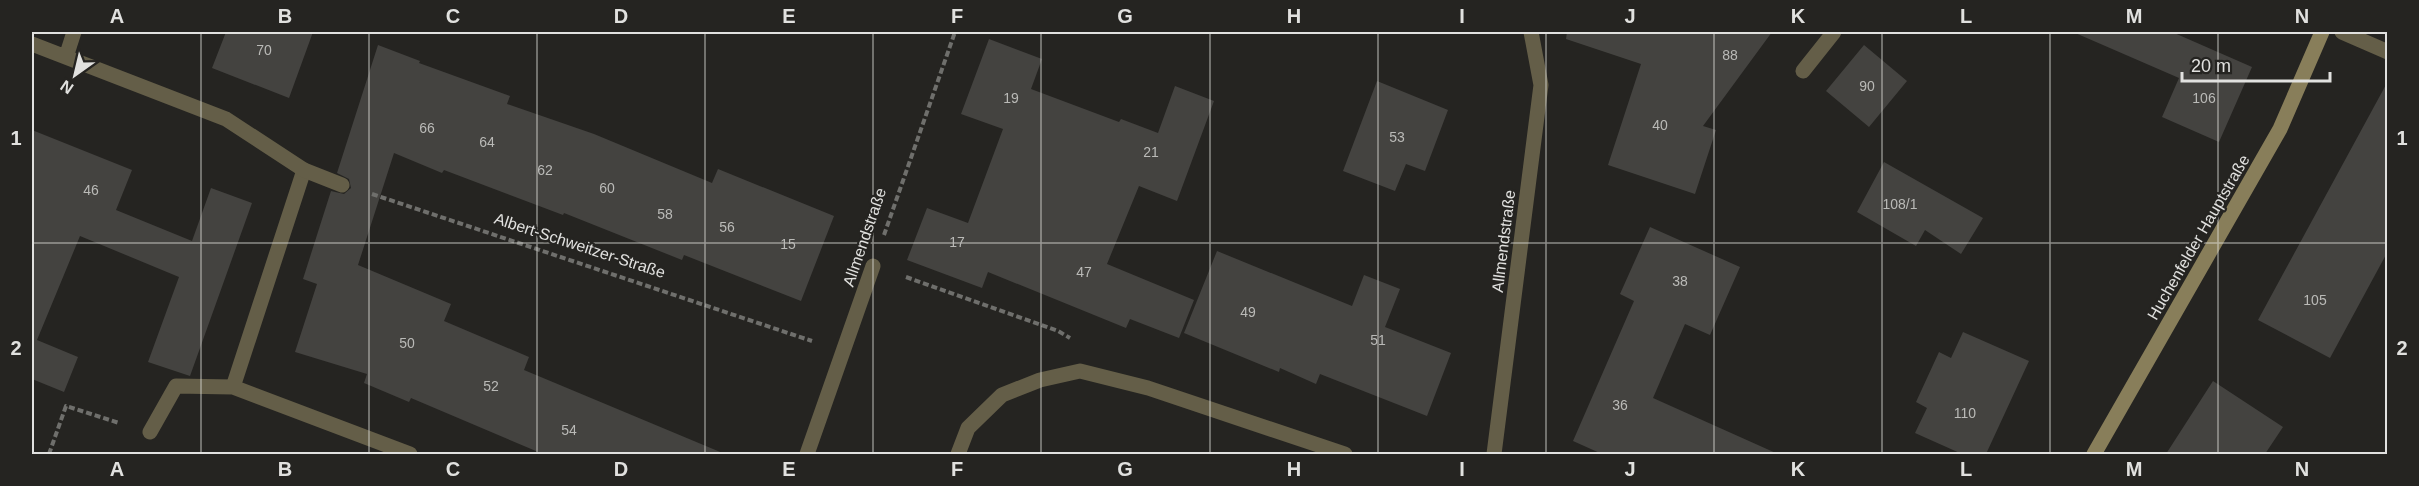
<svg xmlns="http://www.w3.org/2000/svg" width="2419" height="486" font-family="Helvetica,sans-serif">
	<style>
		.building { fill: #444340 }
		.lines { fill: none; stroke-linecap: round; stroke-linejoin: round }
		.path { stroke: #6f6f6c; stroke-width: 4; stroke-dasharray: 6 3; stroke-linecap: butt }
		.lane { stroke: #645e48; stroke-width: 15 }
		.street { stroke: #645e48; stroke-width: 15 }
		.secondary { stroke: #887e5a; stroke-width: 15 }
		.grid { fill: none; stroke: #e1e1df; stroke-width: 1.5; stroke-opacity: 0.55 }
		.labels { text-anchor: middle; stroke-width: 4.5; stroke-linejoin: round; paint-order: stroke }
		.number-label { font-size: 14px; fill: #babab7 }
		.street-label { font-size: 16px; fill: #e1e1df; stroke: #252421 }
		.neatline { fill: none; stroke: #e1e1df; stroke-width: 2 }
		.grid-label { font-size: 20px; text-anchor: middle; font-weight: bold; fill: #e1e1df }
	</style>
	<rect width="100%" height="100%" fill="#252421"/>
	<!-- building -->
	<path class="building" d="M226,32H313L289,98L212,68Z
		M1567,32H1772L1703,126L1716,130L1695,194L1608,165L1641,64L1566,39Z
		M2073,32H2172L2252,67L2219,142L2162,117L2179,78Z
		M989,39L1042,59L1031,89L1119,122L1121,119L1158,133L1175,86L1214,101L1177,201L1139,186L1107,264L1194,300L1179,338L1130,319L1126,328L988,272L982,288L907,260L927,208L968,223L1003,129L961,114Z
		M378,45L420,61L419,63L510,96L507,104L594,134L712,183L718,169L834,216L801,301L684,255L682,260L564,213L563,215L444,170L442,173L394,153L358,265L451,304L444,321L529,357L524,370L725,454H543L411,398L409,402L364,383L367,374L295,352L317,284L303,279L331,191L344,194L351,188L349,179L337,173Z
		M1864,45L1907,81L1869,127L1826,91Z
		M1377,81L1448,110L1425,171L1406,164L1395,191L1343,171Z
		M2388,81V251L2330,358L2258,320Z
		M32,130L132,170L116,210L192,241L211,188L252,203L190,376L148,362L179,277L80,236L37,340L78,357L64,392L32,379Z
		M1884,162L1983,218L1961,254L1925,230L1916,246L1857,212Z
		M1650,227L1740,267L1710,335L1685,324L1653,398L1778,454H1602L1573,441L1634,301L1620,294Z
		M1217,251L1352,306L1364,275L1400,289L1385,327L1451,353L1427,416L1320,374L1316,384L1280,368L1279,372L1184,333Z
		M1963,332L2029,361L1986,454H1962L1915,433L1927,408L1916,402L1939,352L1951,358Z
		M2213,381L2283,427L2265,454H2166Z"/>
	<g class="lines">
		<!-- path -->
		<path class="path" d="M372,194L812,341
			M884,235L955,32
			M906,277L1058,331L1070,338
			M49,454L66,406L119,423"/>
		<!-- lane -->
		<path class="lane" d="M1803,71L1834,32
			M233,387L304,170
			M150,432L176,386L233,387L410,454"/>
		<!-- street -->
		<path class="street" d="M2342,32L2388,52
			M32,44L226,119L304,170L342,185
			M66,57L74,32
			M807,454L873,266
			M958,454L968,428L1002,395L1040,380L1080,371L1148,388L1345,454
			M1494,454L1541,85L1531,32"/>
		<!-- secondary -->
		<path class="secondary" d="M2094,454L2280,129L2322,32"/>
	</g>
	<!-- grid -->
	<path class="grid" d="M201,32V454M369,32V454M537,32V454M705,32V454M873,32V454M1041,32V454M1210,32V454M1378,32V454M1546,32V454M1714,32V454M1882,32V454M2050,32V454M2218,32V454M32,243H2388"/>
	<g class="labels">
		<!-- number labels -->
		<g class="number-label">
			<text x="264" y="55">70</text>
			<text x="1730" y="60">88</text>
			<text x="1867" y="91">90</text>
			<text x="1011" y="103">19</text>
			<text x="2204" y="103">106</text>
			<text x="1660" y="130">40</text>
			<text x="427" y="133">66</text>
			<text x="1397" y="142">53</text>
			<text x="487" y="147">64</text>
			<text x="1151" y="157">21</text>
			<text x="545" y="175">62</text>
			<text x="607" y="193">60</text>
			<text x="91" y="195">46</text>
			<text x="1900" y="209">108/1</text>
			<text x="665" y="219">58</text>
			<text x="727" y="232">56</text>
			<text x="957" y="247">17</text>
			<text x="788" y="249">15</text>
			<text x="1084" y="277">47</text>
			<text x="1680" y="286">38</text>
			<text x="2315" y="305">105</text>
			<text x="1248" y="317">49</text>
			<text x="1378" y="345">51</text>
			<text x="407" y="348">50</text>
			<text x="491" y="391">52</text>
			<text x="1620" y="410">36</text>
			<text x="1965" y="418">110</text>
			<text x="569" y="435">54</text>
		</g>
		<!-- street labels -->
		<g class="street-label">
			<text transform="translate(864 237) rotate(-71)" y="6">Allmendstraße</text>
			<text transform="translate(2198 237) rotate(-60)" y="6">Huchenfelder Hauptstraße</text>
			<text transform="translate(1503 241) rotate(-83)" y="6">Allmendstraße</text>
			<text transform="translate(580 245) rotate(18)" y="6">Albert-Schweitzer-Straße</text>
		</g>
	</g>
	<!-- border -->
	<rect width="2419" height="486" fill="none" stroke="#252421" stroke-width="66"/>
	<!-- north arrow -->
	<g transform="translate(75 75) rotate(214)" stroke="#252421" stroke-width="4.5" paint-order="stroke">
	<path d="M0-4.5L10 22L0 15L-10 22Z" fill="#e1e1df"/>
	<text y="-9" font-size="16" font-weight="bold" text-anchor="middle" fill="#e1e1df">N</text>
	</g>
	<!-- scale -->
	<path d="M2182 72v9h148v-9" fill="none" stroke="#e1e1df" stroke-width="3"/>
	<text x="2191" y="72" font-size="18" fill="#e1e1df" stroke="#252421" stroke-width="4.5" paint-order="stroke">20 m</text>
	<rect x="33" y="33" width="2353" height="420" class="neatline"/>
	<g class="grid-label">
		<text x="117" y="23">A</text>
		<text x="285" y="23">B</text>
		<text x="453" y="23">C</text>
		<text x="621" y="23">D</text>
		<text x="789" y="23">E</text>
		<text x="957" y="23">F</text>
		<text x="1125" y="23">G</text>
		<text x="1294" y="23">H</text>
		<text x="1462" y="23">I</text>
		<text x="1630" y="23">J</text>
		<text x="1798" y="23">K</text>
		<text x="1966" y="23">L</text>
		<text x="2134" y="23">M</text>
		<text x="2302" y="23">N</text>
		<text x="16" y="145">1</text>
		<text x="2402" y="145">1</text>
		<text x="16" y="355">2</text>
		<text x="2402" y="355">2</text>
		<text x="117" y="476">A</text>
		<text x="285" y="476">B</text>
		<text x="453" y="476">C</text>
		<text x="621" y="476">D</text>
		<text x="789" y="476">E</text>
		<text x="957" y="476">F</text>
		<text x="1125" y="476">G</text>
		<text x="1294" y="476">H</text>
		<text x="1462" y="476">I</text>
		<text x="1630" y="476">J</text>
		<text x="1798" y="476">K</text>
		<text x="1966" y="476">L</text>
		<text x="2134" y="476">M</text>
		<text x="2302" y="476">N</text>
	</g>
</svg>
